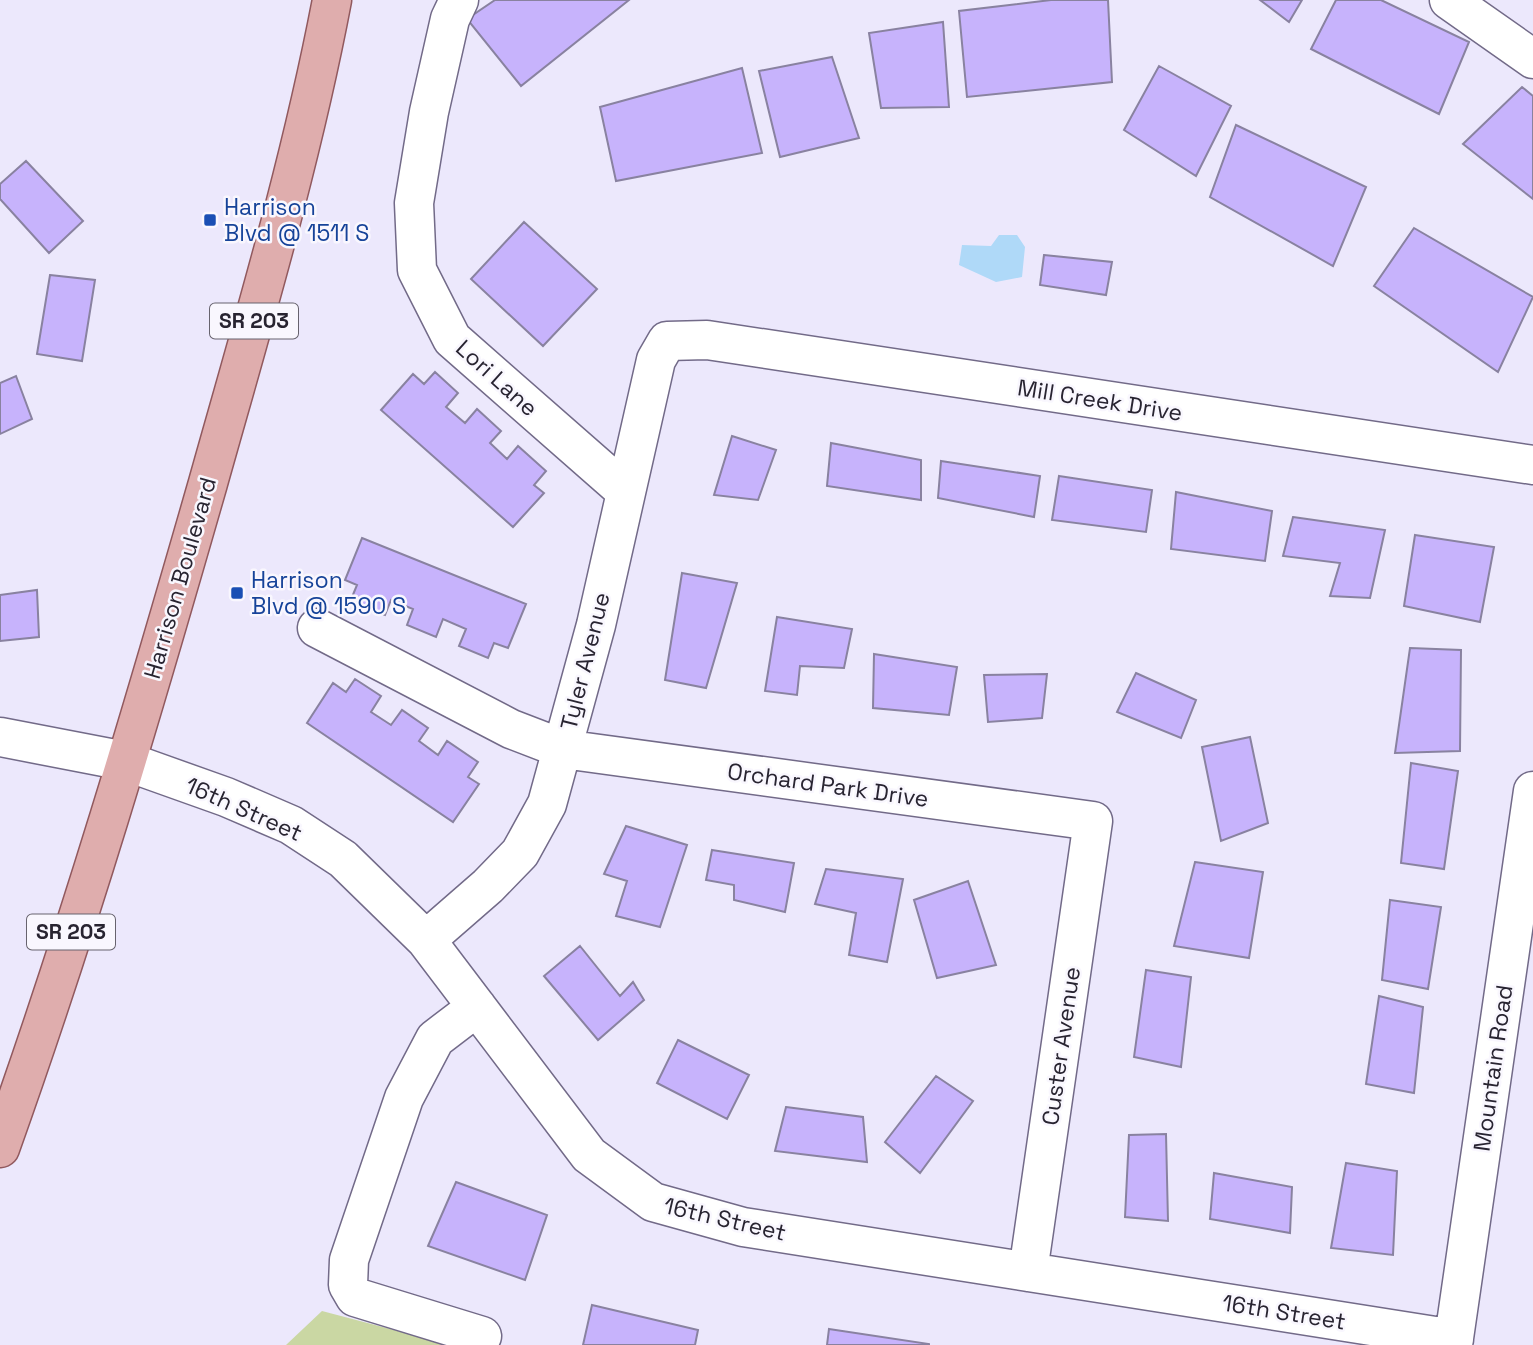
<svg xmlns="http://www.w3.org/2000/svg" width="1533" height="1345" font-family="'Space Grotesk',sans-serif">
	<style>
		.green { fill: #cad7a3 }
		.water { fill: #afd9f8 }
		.building { fill: #c7b3fc; stroke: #8982a0; stroke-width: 2 }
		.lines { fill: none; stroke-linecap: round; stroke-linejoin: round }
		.minor-casing { stroke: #726a88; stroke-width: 41 }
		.major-casing { stroke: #91595e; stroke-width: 41 }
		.minor { stroke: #fff; stroke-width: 38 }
		.major { stroke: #dfadad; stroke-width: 38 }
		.transit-dot { fill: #1a4fb4; stroke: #f9f7fe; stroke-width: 2.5 }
		.labels { text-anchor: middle; stroke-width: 5; stroke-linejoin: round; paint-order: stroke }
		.shield { fill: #f9f7fe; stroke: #67636e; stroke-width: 2 }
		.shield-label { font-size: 21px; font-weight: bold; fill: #282431 }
		.transit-label { font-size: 23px; fill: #164399; stroke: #f9f7fe; text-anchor: start }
		.street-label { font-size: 23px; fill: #282431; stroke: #f9f7fe }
	</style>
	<rect width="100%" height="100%" fill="#ece8fc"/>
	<!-- green -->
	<path class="green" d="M322,1311L451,1345H286Z"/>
	<!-- water -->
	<path class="water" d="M999,235H1017L1025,247L1022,277L996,282L959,265L962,245L991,246Z"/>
	<!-- building -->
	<path class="building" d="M495,0H629L521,86L467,19Z
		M1051,0H1108L1112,82L967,97L959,11Z
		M1260,0H1302L1289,22Z
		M1336,0H1381L1469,42L1439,114L1311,49Z
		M943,22L949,107L881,108L869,33Z
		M832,57L859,138L780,157L759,71Z
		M1159,66L1231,106L1196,176L1124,130Z
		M742,68L762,153L616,181L600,107Z
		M1522,87L1533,96V199L1463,144Z
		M1236,125L1366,187L1333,266L1210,197Z
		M26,161L83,221L49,253L0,199V184Z
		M524,222L597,289L543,346L471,279Z
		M1414,228L1533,297L1498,372L1374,286Z
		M1044,255L1112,262L1106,295L1040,285Z
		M50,275L95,280L82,361L37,354Z
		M435,372L458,393L446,407L465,423L477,409L501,431L490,443L507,459L518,446L546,471L534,485L544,493L513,527L381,410L413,374L424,384Z
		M16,376L32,419L0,434V383Z
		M732,436L776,450L758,500L714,495Z
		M831,443L921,460V500L827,486Z
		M941,461L1040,476L1034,517L938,498Z
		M1059,476L1152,490L1146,532L1052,520Z
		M1176,492L1272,511L1265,561L1171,549Z
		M1293,517L1385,530L1370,598L1330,596L1340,563L1283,556Z
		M1415,535L1494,547L1480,622L1404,606Z
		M362,538L526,604L508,648L494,643L488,658L459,646L466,629L443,619L436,637L407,625L413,609L391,600L385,615L350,602L357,585L345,580Z
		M682,573L737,583L706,688L665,680Z
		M37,590L39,637L0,641V595Z
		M777,617L852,629L844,668L800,666L797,695L765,691Z
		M1410,648L1461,650L1460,751L1395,753Z
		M874,654L957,667L949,715L873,708Z
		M1136,673L1196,700L1181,738L1117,712Z
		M1047,674L1042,718L988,722L984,675Z
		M355,679L381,696L371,712L391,725L402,710L428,728L419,741L438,755L447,741L478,762L468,777L479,784L453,822L307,723L333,683L346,692Z
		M1250,737L1268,823L1221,841L1202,747Z
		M1411,763L1458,771L1444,869L1401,863Z
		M626,826L687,845L660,927L616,916L627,881L604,874Z
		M712,850L794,863L785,912L734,900V885L706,880Z
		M1195,862L1263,872L1249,958L1174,946Z
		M826,869L903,879L887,962L849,955L856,913L815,904Z
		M968,881L996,965L937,978L914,900Z
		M1390,900L1441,907L1428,989L1382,980Z
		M580,946L620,996L633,982L644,1000L598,1040L544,976Z
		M1146,970L1191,977L1181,1067L1134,1057Z
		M1379,996L1423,1007L1414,1093L1366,1084Z
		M678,1040L749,1075L727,1119L657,1083Z
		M936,1076L973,1101L920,1173L885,1142Z
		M786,1107L863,1117L867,1162L775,1151Z
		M1166,1134L1168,1221L1125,1217L1129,1135Z
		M1346,1163L1397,1171L1393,1255L1331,1248Z
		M1214,1173L1292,1187L1290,1233L1210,1219Z
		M456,1182L547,1215L525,1280L428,1246Z
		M592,1305L698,1330L695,1345H583Z
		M829,1329L929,1344V1345H827Z"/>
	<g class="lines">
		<defs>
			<path id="minor" d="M459,0L450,19L429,112L414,203L417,270L452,339L624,490
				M1449,0L1533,59
				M317,628L511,729L563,749L1093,821L1028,1272
				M0,737L125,761L226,797L291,825L343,859L426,940L589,1155L653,1202L743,1227L1454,1339
				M426,940L488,886L520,853L547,804L596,625L656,360L667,341L707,340L1533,465
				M477,1007L435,1039L404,1098L349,1260L348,1285L355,1297L482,1336
				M1453,1345L1533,791"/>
			<path id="major" d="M0,1148C78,930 144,706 208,483C253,323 301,163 332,0"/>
		</defs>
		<!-- minor casing -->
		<use href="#minor" class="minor-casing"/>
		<!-- major casing -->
		<use href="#major" class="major-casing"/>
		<!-- minor -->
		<use href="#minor" class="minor"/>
		<!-- major -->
		<use href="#major" class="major"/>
	</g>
	<!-- markers -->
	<g class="transit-dot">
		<rect x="203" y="213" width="14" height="14" rx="3.5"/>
		<rect x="230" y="586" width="14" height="14" rx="3.5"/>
	</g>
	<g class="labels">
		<!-- shield labels -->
		<g class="shield">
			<rect x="210" y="303.5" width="88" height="35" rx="5"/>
			<rect x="27" y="914.5" width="88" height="35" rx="5"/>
		</g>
		<g class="shield-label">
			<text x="254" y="328">SR 203</text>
			<text x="71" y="939">SR 203</text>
		</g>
		<!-- transit labels -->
		<g class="transit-label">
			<text x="224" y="215">Harrison<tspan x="224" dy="26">Blvd @ 1511 S</tspan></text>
			<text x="251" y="588">Harrison<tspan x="251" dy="26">Blvd @ 1590 S</tspan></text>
		</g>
		<!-- street labels -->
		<g class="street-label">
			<text transform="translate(497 378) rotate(42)" y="8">Lori Lane</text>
			<text transform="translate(1100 400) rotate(9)" y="8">Mill Creek Drive</text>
			<text transform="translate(180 578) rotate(-74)" y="8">Harrison Boulevard</text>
			<text transform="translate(585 661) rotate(-76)" y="8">Tyler Avenue</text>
			<text transform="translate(828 785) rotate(8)" y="8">Orchard Park Drive</text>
			<text transform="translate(244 809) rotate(24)" y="8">16th Street</text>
			<text transform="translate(1061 1046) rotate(-82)" y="8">Custer Avenue</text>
			<text transform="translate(1493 1068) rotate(-82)" y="8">Mountain Road</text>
			<text transform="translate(725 1219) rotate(13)" y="8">16th Street</text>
			<text transform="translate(1284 1312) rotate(9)" y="8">16th Street</text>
		</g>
	</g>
</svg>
